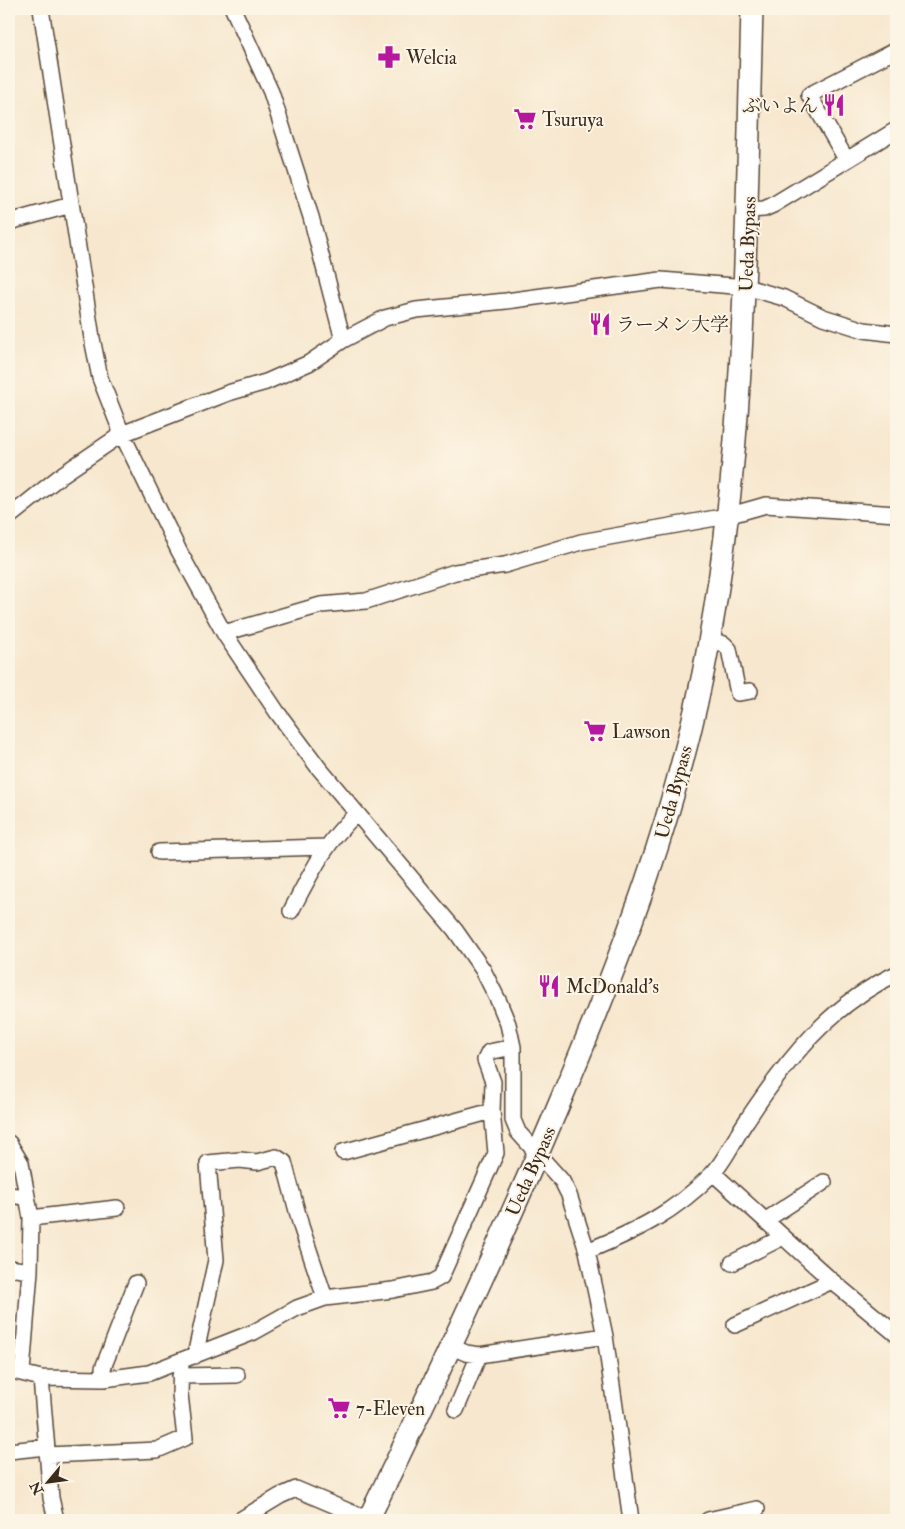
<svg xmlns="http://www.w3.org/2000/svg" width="905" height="1529" font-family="'IM FELL Double Pica','Noto Serif JP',serif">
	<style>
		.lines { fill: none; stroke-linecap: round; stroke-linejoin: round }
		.minor-casing { stroke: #574638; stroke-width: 18 }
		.highway-casing { stroke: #574638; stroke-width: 24 }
		.minor { stroke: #fff; stroke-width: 15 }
		.highway { stroke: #fff; stroke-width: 21 }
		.labels { text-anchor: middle; stroke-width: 4; stroke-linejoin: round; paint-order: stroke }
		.poi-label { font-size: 19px; fill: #3b2a1e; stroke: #fcf5e5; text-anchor: start }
		.street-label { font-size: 19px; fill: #3b2a1e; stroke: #fcf5e5 }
	</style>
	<rect width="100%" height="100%" fill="#fcf5e5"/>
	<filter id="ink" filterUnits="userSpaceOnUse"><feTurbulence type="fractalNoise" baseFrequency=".02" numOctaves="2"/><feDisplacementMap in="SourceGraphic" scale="10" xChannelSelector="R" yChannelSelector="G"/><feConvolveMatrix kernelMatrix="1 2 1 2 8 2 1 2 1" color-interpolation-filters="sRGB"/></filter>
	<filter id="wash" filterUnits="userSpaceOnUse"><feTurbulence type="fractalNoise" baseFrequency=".0096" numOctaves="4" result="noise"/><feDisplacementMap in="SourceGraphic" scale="20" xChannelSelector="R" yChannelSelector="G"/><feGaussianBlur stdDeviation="1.12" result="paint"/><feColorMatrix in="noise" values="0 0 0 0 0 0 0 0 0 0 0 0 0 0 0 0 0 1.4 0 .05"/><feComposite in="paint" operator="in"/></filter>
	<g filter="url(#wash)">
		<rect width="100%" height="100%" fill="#f7e7ce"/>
	</g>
	<g filter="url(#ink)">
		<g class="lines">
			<defs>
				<path id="minor" d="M41,9L92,338L100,378L122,434L179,551L224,633L277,712L318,767L455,930L483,970L499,1002L508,1024L513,1047V1120L518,1132L562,1181L569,1195L587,1251L605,1336L631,1520
					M233,9L271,92L311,217L343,340
					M846,159L809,95L894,51L896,56
					M748,210L764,209L773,205L896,130
					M9,222L71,205
					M9,517L63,474L122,434L228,393L266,382L309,363L343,340L385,318L416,310L506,301L661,280L746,287L784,298L823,317L864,330L896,334
					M224,633L321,605L366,601L455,572L505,565L581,542L727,516L766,505L896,514
					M710,640L724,644L729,649L738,693L750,691
					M159,852L326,847
					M291,911C311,873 325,843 356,814
					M9,1143L21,1163L31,1218L30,1271L22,1372
					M343,1152L492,1111
					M713,1173L832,1281L896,1334
					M9,1195L25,1197
					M31,1218L117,1208
					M766,1220L824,1182
					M587,1251C636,1231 674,1213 712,1174C726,1160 735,1137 747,1120C786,1061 831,1004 896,974
					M732,1263L783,1237
					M9,1268L30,1271
					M735,1325L832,1281
					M452,1347L466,1353L479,1355
					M195,1356L216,1260L208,1163L240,1160L257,1162L276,1157L284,1162L301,1226L325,1298
					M9,1370L41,1378L104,1379L149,1373L254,1332L297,1308L325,1298L393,1290L432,1282L441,1277L496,1153L492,1111L493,1082L485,1060L489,1052L513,1047
					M180,1376L237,1375
					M41,1378L51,1498L56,1520
					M104,1379L103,1368L136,1283
					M456,1410L479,1355L605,1336
					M9,1451L46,1447
					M48,1455L157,1450L185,1438L180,1394L181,1361
					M240,1520L280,1496L296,1489L369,1520
					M708,1520L757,1509"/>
				<path id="highway" d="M368,1520C434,1384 498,1248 557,1109C622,956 680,806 709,642C747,433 746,220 752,9"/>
			</defs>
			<!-- minor casing -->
			<use href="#minor" class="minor-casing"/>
			<!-- highway casing -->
			<use href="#highway" class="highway-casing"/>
			<!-- minor -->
			<use href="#minor" class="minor"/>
			<!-- highway -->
			<use href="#highway" class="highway"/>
		</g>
	</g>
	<!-- icons -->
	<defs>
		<symbol id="pharmacy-bare" viewBox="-9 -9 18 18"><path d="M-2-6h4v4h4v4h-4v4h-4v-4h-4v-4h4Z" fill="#b5179e" stroke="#fcf5e5" stroke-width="2.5" paint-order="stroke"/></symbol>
		<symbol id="restaurant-bare" viewBox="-9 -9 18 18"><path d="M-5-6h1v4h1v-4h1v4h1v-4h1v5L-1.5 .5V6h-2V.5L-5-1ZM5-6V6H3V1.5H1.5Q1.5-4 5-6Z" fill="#b5179e" stroke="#fcf5e5" stroke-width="2.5" paint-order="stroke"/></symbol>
		<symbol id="supermarket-bare" viewBox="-9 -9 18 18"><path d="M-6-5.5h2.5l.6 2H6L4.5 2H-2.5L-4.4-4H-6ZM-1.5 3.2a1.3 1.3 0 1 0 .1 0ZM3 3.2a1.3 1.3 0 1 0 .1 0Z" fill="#b5179e" stroke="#fcf5e5" stroke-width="2.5" paint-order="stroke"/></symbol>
	</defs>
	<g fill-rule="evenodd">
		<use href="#pharmacy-bare" x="373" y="41" width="32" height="32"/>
		<use href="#restaurant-bare" x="818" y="89" width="32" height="32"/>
		<use href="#supermarket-bare" x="509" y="103" width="32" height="32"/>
		<use href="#restaurant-bare" x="584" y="308" width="32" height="32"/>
		<use href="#supermarket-bare" x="579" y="715" width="32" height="32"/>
		<use href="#restaurant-bare" x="533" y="970" width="32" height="32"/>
		<use href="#supermarket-bare" x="323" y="1392" width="32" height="32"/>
	</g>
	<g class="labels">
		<!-- poi labels -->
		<g class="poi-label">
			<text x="406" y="64">Welcia</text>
			<text x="818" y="112" text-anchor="end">ぶいよん</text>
			<text x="542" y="126">Tsuruya</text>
			<text x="616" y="331">ラーメン大学</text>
			<text x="612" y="738">Lawson</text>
			<text x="566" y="993">McDonald's</text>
			<text x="356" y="1415">7-Eleven</text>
		</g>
		<!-- street labels -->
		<g class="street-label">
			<text transform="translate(747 244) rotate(-88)" y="7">Ueda Bypass</text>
			<text transform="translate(673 792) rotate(-75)" y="7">Ueda Bypass</text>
			<text transform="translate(530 1171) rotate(-66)" y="7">Ueda Bypass</text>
		</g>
	</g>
	<!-- margin -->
	<rect width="905" height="1529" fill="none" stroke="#fcf5e5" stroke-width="30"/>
	<!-- north arrow -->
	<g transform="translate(48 1482) rotate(241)" stroke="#fcf5e5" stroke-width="4" paint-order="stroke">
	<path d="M0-4L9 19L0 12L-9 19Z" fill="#3b2a1e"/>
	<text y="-8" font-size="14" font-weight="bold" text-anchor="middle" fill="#3b2a1e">N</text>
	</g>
</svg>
